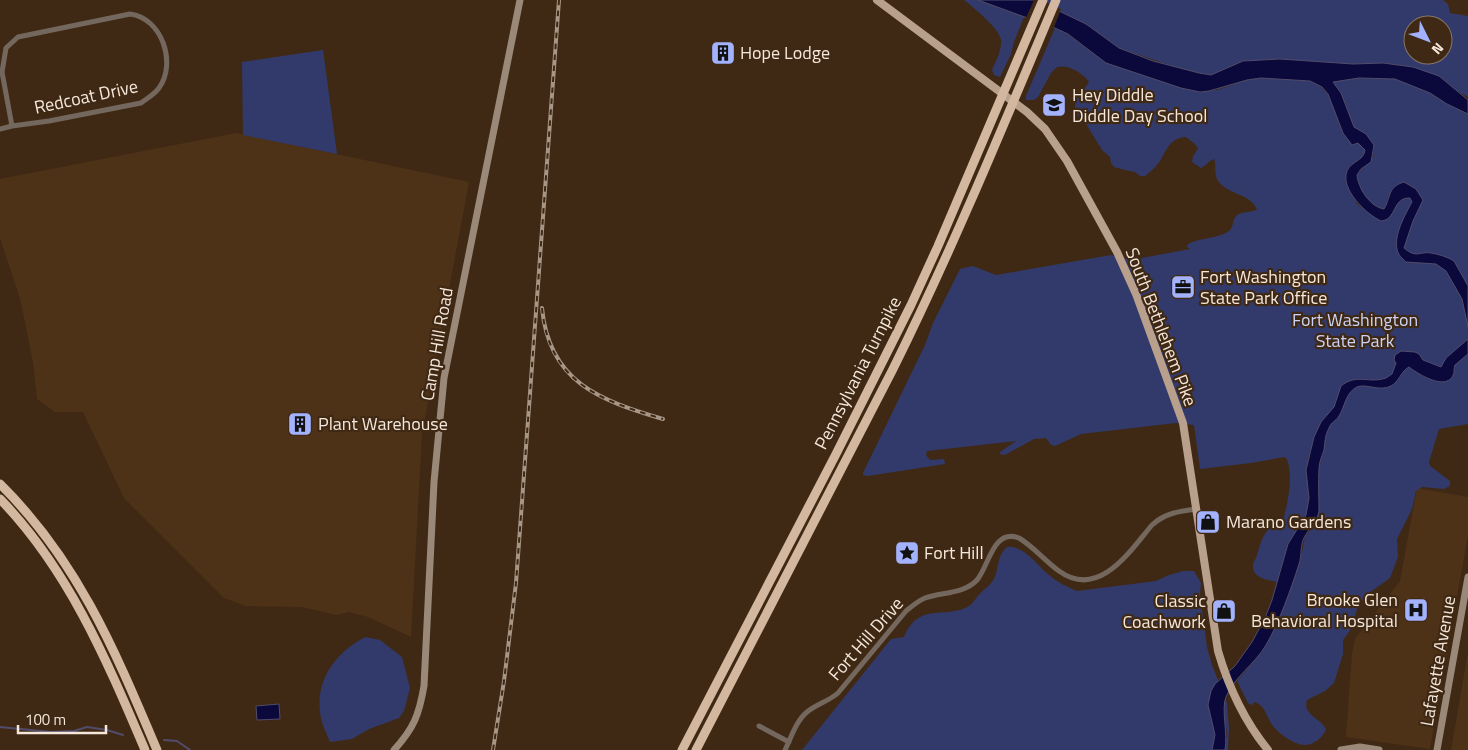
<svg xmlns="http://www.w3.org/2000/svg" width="1468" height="750" font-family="'Titillium Web',sans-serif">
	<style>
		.built { fill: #4d3217 }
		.green { fill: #323a6c; fill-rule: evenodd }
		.water { fill: #0b093c; stroke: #514c6b }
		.pier { fill: #3f2914 }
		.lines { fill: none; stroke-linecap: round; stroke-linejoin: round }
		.stream { stroke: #514c6b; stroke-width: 2 }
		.street { stroke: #74685e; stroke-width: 5 }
		.secondary { stroke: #9a8878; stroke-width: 7 }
		.primary { stroke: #b8a08c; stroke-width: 8 }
		.highway { stroke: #d3b79e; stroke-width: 9 }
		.rail-casing { stroke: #a79585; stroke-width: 4 }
		.rail { stroke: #3f2914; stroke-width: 2; stroke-dasharray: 5.5; stroke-linecap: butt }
		.labels { text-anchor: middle; stroke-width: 4.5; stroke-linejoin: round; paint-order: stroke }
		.poi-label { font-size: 18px; fill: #f5e7da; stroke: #3f2914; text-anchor: start }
		.street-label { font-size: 18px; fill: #f5e7da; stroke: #3f2914 }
		.park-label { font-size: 18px; fill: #cbd3f6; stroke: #3f2914 }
	</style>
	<rect width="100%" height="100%" fill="#3f2914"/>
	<!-- built -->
	<path class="built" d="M236,133L469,182L422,434L411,637L368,617L349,612L337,615L302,607L246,606L224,598L124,498L83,412H55L37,399L33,362L21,302L0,238V179Z
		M1417,488L1468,497V535L1430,749L1346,737L1352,654L1355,639L1400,581Z
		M1468,652V750H1451Z"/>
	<!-- green -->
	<path class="green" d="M964,0H978L1024,17L1014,42L1011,54L1000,77L994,75L992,70C996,61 1002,50 1001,40C1000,29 973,7 964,0Z
		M1036,0H1443L1448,4L1450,13L1468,16V97L1455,90L1448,83L1413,67L1383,63L1353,64L1280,59L1243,61L1211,75L1181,69L1119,48L1086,24ZM1413,25H1443V55H1413Z
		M1055,28L1067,34L1106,63L1181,88L1200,92L1217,90L1247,80L1261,78L1310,81C1336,92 1332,112 1343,133C1346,138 1350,141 1354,145L1358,143L1365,150L1362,158L1357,161L1347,184L1357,204L1373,216C1380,213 1390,210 1396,205C1401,201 1403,197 1410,198L1412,202L1408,209L1420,208L1399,183L1388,197L1386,207L1384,209C1370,207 1358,188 1357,175L1373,157L1374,145L1354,127L1341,93L1332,82L1359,78L1395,79L1430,93L1447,104L1468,114V424L1439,429L1429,462L1430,466L1450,481V486L1444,489L1422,487L1416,491L1412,509L1397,539L1398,557L1390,578L1369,593L1359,603L1351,629L1343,640V654L1334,683L1325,691L1307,700C1302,715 1321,718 1326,729C1324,735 1319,740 1313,743C1299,750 1282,736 1273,726C1266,717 1266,706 1255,702L1251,705L1248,703L1237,681L1260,654L1272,633L1300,562L1305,537L1314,525L1319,511V468L1324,449L1310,450L1306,470L1309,498L1306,515L1288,544L1277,582C1269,580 1252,578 1253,566C1253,562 1256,559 1257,555C1260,545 1262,535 1270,528L1277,529L1282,525C1287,505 1294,479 1287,459L1284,457L1251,463L1200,469L1194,425L1176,423L1081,434L1055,446L1051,445L1046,438L1034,439L1005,455L1000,454V452L1016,441L927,451L926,455L930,460L944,459L945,464L868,476L863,475V473L925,345L933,323L960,269L973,266L996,275L1111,255L1131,260L1190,249L1187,247L1188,244C1201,237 1218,239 1229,231C1235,226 1231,218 1239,214C1245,211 1252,213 1257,209C1249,193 1229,195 1219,182C1213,175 1217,166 1214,159C1208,161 1206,166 1201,168L1192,162L1193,156L1198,149L1195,144L1186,137C1170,138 1167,149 1160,161C1156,167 1150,172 1145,176H1140L1135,172L1125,170L1114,167L1111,163L1110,157L1102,150L1086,124L1074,112L1076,101L1089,82C1083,73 1068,64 1057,67L1051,73L1038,97L1034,100H1026V96Z
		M323,50L337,154L243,135L242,62Z
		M1007,547C1024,545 1037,565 1049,575C1057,582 1067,587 1077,591L1156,581L1169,575L1183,571H1194L1201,583L1200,595L1207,647L1212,665L1227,703L1229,729L1228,750H1225L1227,733L1225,722L1222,750H802L891,639L904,637C919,601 944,620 969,606C973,603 974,601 977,597C983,589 993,585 996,574C999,563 998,555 1007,547Z
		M365,637L380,640L402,657L410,688L404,711L399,718L369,729L352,739L330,742C326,732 321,723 320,712C316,678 337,652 365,637Z"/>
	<!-- water -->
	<path class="water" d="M978,0H1036L1086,24L1119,48L1153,61L1199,73L1211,75L1243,61L1280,59L1353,64L1383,63L1413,67L1439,76L1468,100V114L1447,104L1430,93L1395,79L1359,78L1333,82L1341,93L1354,127L1366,134L1374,145L1371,162L1361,169L1357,175C1358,188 1370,207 1384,209C1391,198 1387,187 1404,182L1416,189L1423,200L1413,221L1404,248C1417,259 1419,251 1431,253C1438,254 1448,257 1454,261L1468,286V327L1462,299L1446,271L1436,264L1406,262C1402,258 1398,255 1397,249C1394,234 1405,215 1412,202L1410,198C1392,197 1397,220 1381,221C1366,214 1340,189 1347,171C1351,161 1364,161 1365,150L1358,143L1352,145L1343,133L1328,94L1322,87L1310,81L1261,78L1247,80L1209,91L1200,92L1181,88L1106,63L1068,34L1055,28Z
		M1468,339V354L1455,365C1454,368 1454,371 1454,373C1448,393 1418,374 1409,367C1401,371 1399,382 1391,386C1379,392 1366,383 1357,387C1345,393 1345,407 1339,416C1336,421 1331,422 1329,428C1325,435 1325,442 1324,450C1322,456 1319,462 1319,469C1318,483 1319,497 1319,511C1317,522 1309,528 1304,538C1300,546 1302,555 1299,564C1291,589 1279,623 1266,645C1255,664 1234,677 1226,697C1221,708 1228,734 1225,750H1212L1215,735L1208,705L1211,691L1215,684L1235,666L1252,642L1265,618L1272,600L1288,544L1306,515L1309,498L1306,470L1314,437L1321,422L1334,407L1341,386C1357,373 1369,384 1386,378L1392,374L1396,363L1394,360L1395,355L1401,351L1415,352L1419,354L1423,360L1441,367L1446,358Z
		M279,704L280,719L257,720L256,706Z"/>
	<!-- pier -->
	<path class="pier" d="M1034,0H1041L1061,9L1053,30L1025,20Z"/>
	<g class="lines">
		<!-- stream -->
		<path class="stream" d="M0,727L51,732L74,731L87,727L107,730L123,735
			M164,740L177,741L190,750"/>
		<!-- street -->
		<path class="street" d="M130,14C162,18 177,63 159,88C154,95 147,98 141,103L49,121L12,126L2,72L6,48L18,37Z
			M0,129L12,126
			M759,726L789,742
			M785,750C791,738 796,721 807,712C817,704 829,701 838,693L906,611C912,606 918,601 925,598C942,592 964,594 977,580C989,566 993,528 1019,538C1034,547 1045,561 1059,571C1099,600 1130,551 1152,525C1165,513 1180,511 1197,509"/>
		<!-- secondary -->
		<path class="secondary" d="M394,750C414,728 419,715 424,686L434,482L444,378L520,0
			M1341,750L1360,747L1379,750
			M1437,750L1468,577"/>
		<!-- primary -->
		<path class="primary" d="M877,0L1027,112L1045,129L1067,161L1117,252L1136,294L1183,423L1218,651C1228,685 1245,722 1268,750"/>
		<!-- highway -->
		<path class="highway" d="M0,484C78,561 115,651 157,750
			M0,499C69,570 107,661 145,750
			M682,750L835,456L911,305L938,246L1043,0
			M696,750L893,369C953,248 1004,124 1056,0"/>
		<defs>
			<path id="rail" d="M542,308C549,382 599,400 663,419
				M493,750L504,681L516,583L559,0"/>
		</defs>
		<!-- rail casing -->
		<use href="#rail" class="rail-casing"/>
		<!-- rail -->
		<use href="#rail" class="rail"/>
	</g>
	<!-- icons -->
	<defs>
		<symbol id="building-square" viewBox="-11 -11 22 22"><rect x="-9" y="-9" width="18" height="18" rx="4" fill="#a3b2fd" stroke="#3f2914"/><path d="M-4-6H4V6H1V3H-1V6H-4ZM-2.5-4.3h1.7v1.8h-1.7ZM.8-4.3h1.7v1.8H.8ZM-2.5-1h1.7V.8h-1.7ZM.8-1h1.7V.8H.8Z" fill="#111"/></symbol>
		<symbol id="school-square" viewBox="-11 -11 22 22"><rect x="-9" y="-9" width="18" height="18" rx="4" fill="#a3b2fd" stroke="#3f2914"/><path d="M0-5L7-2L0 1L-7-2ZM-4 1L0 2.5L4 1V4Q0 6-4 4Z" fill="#111"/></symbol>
		<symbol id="office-square" viewBox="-11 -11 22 22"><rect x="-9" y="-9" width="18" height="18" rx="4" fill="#a3b2fd" stroke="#3f2914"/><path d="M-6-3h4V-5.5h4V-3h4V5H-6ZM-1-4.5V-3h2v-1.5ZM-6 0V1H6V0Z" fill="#111"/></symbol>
		<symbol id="shop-square" viewBox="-11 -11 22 22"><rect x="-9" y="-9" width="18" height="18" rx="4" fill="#a3b2fd" stroke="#3f2914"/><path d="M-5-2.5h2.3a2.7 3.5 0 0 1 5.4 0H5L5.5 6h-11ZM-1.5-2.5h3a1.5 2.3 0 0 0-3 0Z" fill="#111"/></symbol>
		<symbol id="sight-square" viewBox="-11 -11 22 22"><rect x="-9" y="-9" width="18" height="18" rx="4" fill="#a3b2fd" stroke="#3f2914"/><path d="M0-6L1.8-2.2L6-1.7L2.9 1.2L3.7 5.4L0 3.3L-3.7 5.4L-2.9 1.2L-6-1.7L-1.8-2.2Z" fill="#111"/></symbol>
		<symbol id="hospital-square" viewBox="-11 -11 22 22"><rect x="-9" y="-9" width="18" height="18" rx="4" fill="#a3b2fd" stroke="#3f2914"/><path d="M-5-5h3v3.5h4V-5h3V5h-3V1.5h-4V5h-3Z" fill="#111"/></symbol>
	</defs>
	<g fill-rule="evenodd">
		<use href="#building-square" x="709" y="39" width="28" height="28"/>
		<use href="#school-square" x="1040" y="91" width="28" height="28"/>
		<use href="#office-square" x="1169" y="273" width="28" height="28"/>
		<use href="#building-square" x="286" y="410" width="28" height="28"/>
		<use href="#shop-square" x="1194" y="508" width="28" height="28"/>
		<use href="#sight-square" x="893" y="539" width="28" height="28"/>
		<use href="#hospital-square" x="1402" y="596" width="28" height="28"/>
		<use href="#shop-square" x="1210" y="597" width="28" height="28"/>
	</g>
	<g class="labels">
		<!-- poi labels -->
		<g class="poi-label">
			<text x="740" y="59">Hope Lodge</text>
			<text x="1072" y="101">Hey Diddle<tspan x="1072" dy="21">Diddle Day School</tspan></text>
			<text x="1200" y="283">Fort Washington<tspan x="1200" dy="21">State Park Office</tspan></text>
			<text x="318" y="430">Plant Warehouse</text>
			<text x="1226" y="528">Marano Gardens</text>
			<text x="924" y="559">Fort Hill</text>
			<text x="1398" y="606" text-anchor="end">Brooke Glen<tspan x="1398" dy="21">Behavioral Hospital</tspan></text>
			<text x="1206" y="607" text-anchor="end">Classic<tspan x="1206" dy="21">Coachwork</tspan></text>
		</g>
		<!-- street labels -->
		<g class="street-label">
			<text transform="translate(86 97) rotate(-12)" y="6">Redcoat Drive</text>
			<text transform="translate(1161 327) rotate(69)" y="6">South Bethlehem Pike</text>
			<text transform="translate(437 344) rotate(-80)" y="6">Camp Hill Road</text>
			<text transform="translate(858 373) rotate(-63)" y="6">Pennsylvania Turnpike</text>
			<text transform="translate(866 639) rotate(-49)" y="6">Fort Hill Drive</text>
			<text transform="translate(1438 661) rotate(-80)" y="6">Lafayette Avenue</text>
		</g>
		<!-- park labels -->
		<g class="park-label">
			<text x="1355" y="326">Fort Washington<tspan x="1355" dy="21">State Park</tspan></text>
		</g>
	</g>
	<!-- north arrow -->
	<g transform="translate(1428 40) rotate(132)"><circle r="24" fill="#3f2914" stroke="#887563"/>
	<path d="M0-4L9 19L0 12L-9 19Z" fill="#a3b2fd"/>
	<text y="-8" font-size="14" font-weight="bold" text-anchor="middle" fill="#f5e7da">N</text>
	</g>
	<!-- scale -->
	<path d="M18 725v8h88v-8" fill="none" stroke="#f5e7da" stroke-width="2.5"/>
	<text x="25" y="725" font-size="15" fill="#f5e7da" stroke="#3f2914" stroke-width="4" paint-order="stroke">100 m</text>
</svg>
